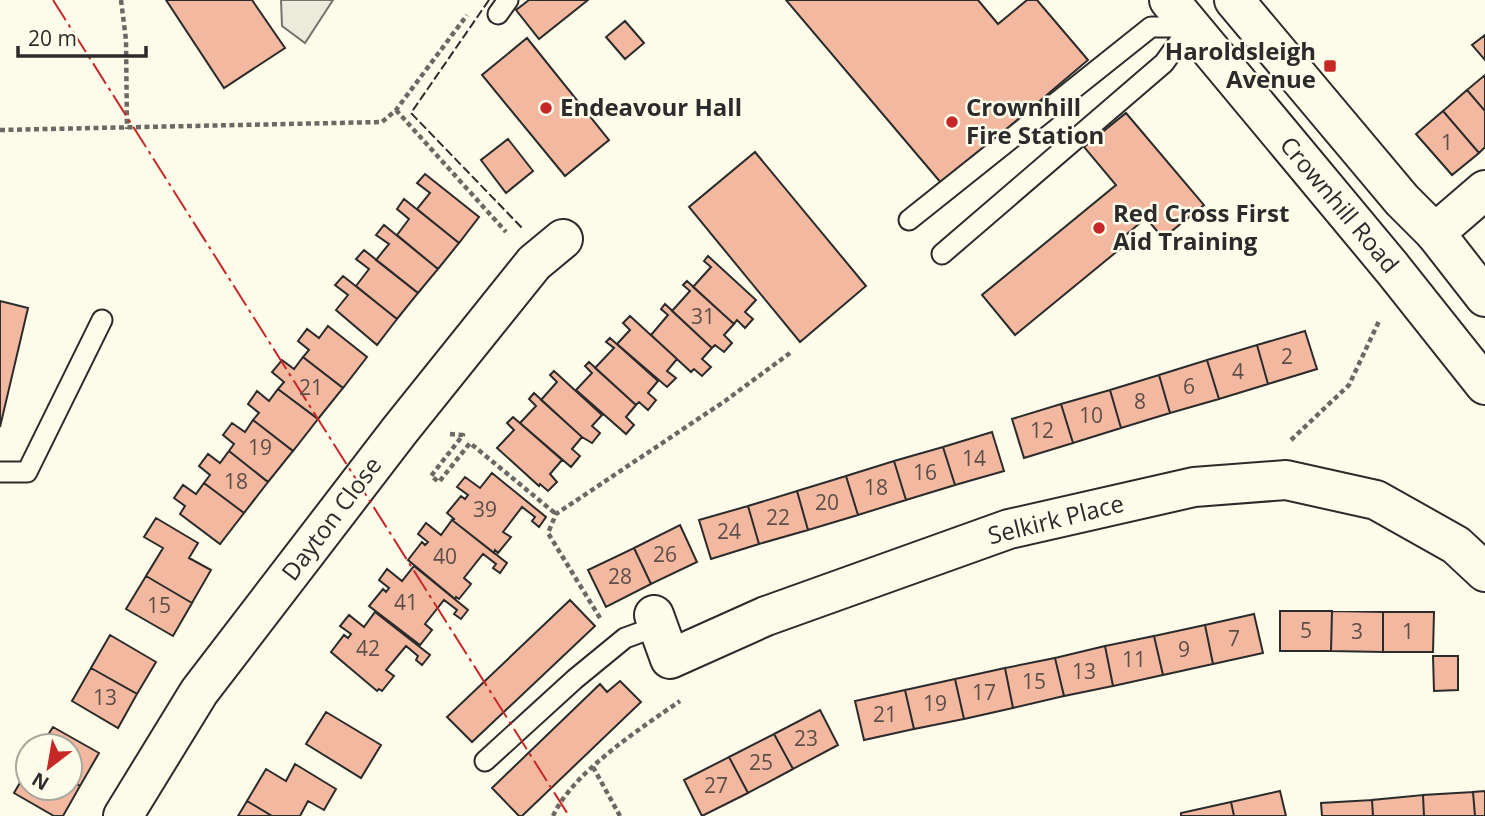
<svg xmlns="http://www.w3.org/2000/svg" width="1485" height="816" font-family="'Open Sans',sans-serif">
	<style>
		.parking { fill: #eceadb; stroke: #74746e; stroke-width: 2 }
		.building { fill: #f2b8a0; stroke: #2b2b2b; stroke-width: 2 }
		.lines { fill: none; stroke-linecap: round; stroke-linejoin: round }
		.lane-casing { stroke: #2b2b2b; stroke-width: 23 }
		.street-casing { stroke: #2b2b2b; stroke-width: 42 }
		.secondary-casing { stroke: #2b2b2b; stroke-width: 42 }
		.path { stroke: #6a6964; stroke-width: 4.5; stroke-dasharray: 5 3.5; stroke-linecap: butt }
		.lane { stroke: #fdfbea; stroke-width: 19 }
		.street { stroke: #fdfbea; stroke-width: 38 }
		.secondary { stroke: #fdfbea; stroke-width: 38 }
		.fence { stroke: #2b2b2b; stroke-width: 2; stroke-dasharray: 9 3.5; stroke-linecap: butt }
		.power { stroke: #c62828; stroke-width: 2; stroke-dasharray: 24 5 3.5 5; stroke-linecap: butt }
		.poi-dot { fill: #c62828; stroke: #fdfbea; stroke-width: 2.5 }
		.labels { text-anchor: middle; stroke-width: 5; stroke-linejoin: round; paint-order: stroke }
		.number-label { font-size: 21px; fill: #5d4e48 }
		.poi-label { font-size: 24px; font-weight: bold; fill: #2b2b2b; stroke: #fdfbea; text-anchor: start }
		.street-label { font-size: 24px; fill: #2b2b2b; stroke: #fdfbea }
	</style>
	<rect width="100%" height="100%" fill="#fdfbea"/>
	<!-- parking -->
	<path class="parking" d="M281,0H333L305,43L282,26Z"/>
	<!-- building -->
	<path class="building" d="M166,0H252L285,48L224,88Z
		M529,0H588L539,39L516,10Z
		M786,0H978L998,24L1027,0H1037L1088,60L942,184Z
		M625,21L644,43L625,59L606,37Z
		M1485,35V60L1472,45Z
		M527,38L609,140L565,176L482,75Z
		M1485,75V111L1467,90Z
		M1467,90L1485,111V147L1479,153L1443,111Z
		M1443,111L1479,153L1452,175L1416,134Z
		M1126,113L1204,205L1163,238L1146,218L1121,239L1126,244L1015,335L982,295L1116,185L1084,147Z
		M508,139L533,171L506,193L481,160Z
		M755,152L866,286L800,342L689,207Z
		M425,174L479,217L459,243L417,209L430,193L417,183Z
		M404,199L459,243L438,269L397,235L409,219L397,209Z
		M384,225L438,269L418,293L376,260L389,244L376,235Z
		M364,250L418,293L397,319L356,286L369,269L356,259Z
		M708,256L756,300L745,312L753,319L745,328L737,320L734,324L693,287L711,267L704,261Z
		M343,276L397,319L377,345L336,310L348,295L335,285Z
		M687,281L734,324L724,335L732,343L724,352L715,345L712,348L672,311L690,291L683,285Z
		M0,301L28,308L0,427Z
		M665,304L712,348L702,359L711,367L702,376L694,369L691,372L651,335L668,315L661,309Z
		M630,316L677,359L667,371L676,378L667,387L617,344L630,330L623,323Z
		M328,326L367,357L343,388L303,357L309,350L298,341L307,329L319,338Z
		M1305,331L1317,369L1268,384L1257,345Z
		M610,338L658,381L648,393L656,400L648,410L639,402L636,405L595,368L614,348L606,342Z
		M1257,345L1268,384L1219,399L1207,360Z
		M303,357L343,388L318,419L278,389L284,382L272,372L282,360L294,369Z
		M1207,360L1219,399L1170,413L1159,375Z
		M589,362L636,405L626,417L634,425L626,434L576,390L592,373L585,366Z
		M554,371L602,415L592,426L600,433L592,443L582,437L541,400L557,382L550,375Z
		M1159,375L1170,413L1121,428L1110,390Z
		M278,389L318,419L293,451L253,420L259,413L248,404L257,391L269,401Z
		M1110,390L1121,428L1073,443L1061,404Z
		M534,393L582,437L572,449L580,456L571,467L520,423L536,406L529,399Z
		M1061,404L1073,443L1024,458L1012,419Z
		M513,417L562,460L550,474L557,482L548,491L540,484L539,486L497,448L514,430L507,423Z
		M253,420L293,451L268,482L229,451L234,444L223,435L232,423L245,432Z
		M992,432L1004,471L955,485L943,447Z
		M943,447L955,485L906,500L894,461Z
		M229,451L268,482L244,513L204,483L210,475L199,466L208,454L220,463Z
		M894,461L906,500L858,515L846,476Z
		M492,473L546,517L539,527L532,521L535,517L522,507L503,532L511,537L498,553L495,550L494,553L452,520L454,519L447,513L461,496L465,499L468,495L457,487L465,477L480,488Z
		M846,476L858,515L808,530L797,491Z
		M204,483L244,513L220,544L180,514L185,506L174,498L183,485L196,494Z
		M797,491L808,530L759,544L748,506Z
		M748,506L759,544L711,559L699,520Z
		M156,518L198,543L189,558L211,570L192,603L146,576L163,548L144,537Z
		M452,520L507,563L500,573L493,568L496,564L483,554L464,578L471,584L459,599L456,597L455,599L408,560L422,542L425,545L428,542L418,534L426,523L441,535Z
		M680,525L697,562L651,584L634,548Z
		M634,548L651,584L606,607L588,570Z
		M414,566L468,610L461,619L454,614L457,610L444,600L425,624L432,630L420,645L369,606L383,589L386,592L389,588L379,580L387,569L402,581Z
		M146,576L192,603L173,636L126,609Z
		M570,600L595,626L472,742L447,717Z
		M1280,611H1332L1331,651H1280Z
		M1332,611L1383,612V652L1331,651Z
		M375,612L430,655L422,665L416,660L418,656L406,646L386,670L394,676L382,691L379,689L377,691L331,652L344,635L348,638L351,634L340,626L349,615L364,627Z
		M1383,612H1434L1433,652H1383Z
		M1254,614L1263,653L1213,664L1205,625Z
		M1205,625L1213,664L1163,675L1154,636Z
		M110,635L156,662L137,694L91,668Z
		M1154,636L1163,675L1113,686L1105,646Z
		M1105,646L1113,686L1064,696L1055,658Z
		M1433,656H1458V690L1434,691Z
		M1055,658L1064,696L1013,708L1005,668Z
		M91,668L137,694L118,728L72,701Z
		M1005,668L1013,708L964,719L955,679Z
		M955,679L964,719L914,729L905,690Z
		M620,681L641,702L522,816H519L492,788L600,684L607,692Z
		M905,690L914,729L864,740L855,701Z
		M820,710L838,745L793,769L774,734Z
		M326,712L381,745L361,778L306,744Z
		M53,727L99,753L80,786L70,781V746H41Z
		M774,734L793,769L748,793L729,757Z
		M729,757L748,793L702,816L684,780Z
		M295,764L336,789L324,810L308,801L300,816H272L247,801L266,769L286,781Z
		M28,769V788H70V781L80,786L63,816H54L14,793Z
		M1280,791L1286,816H1234L1231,802Z
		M1485,791V816H1475L1473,792Z
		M1473,792L1475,816H1424L1423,795Z
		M1423,795L1424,816H1373L1372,800Z
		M1372,800L1373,816H1322L1321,803Z
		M247,801L272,816H238Z
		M1231,802L1234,816H1181V813Z"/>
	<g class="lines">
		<defs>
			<path id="lane" d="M498,14L508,0
				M909,220L1151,27H1190
				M942,254L1164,63L1190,27
				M0,472H27L102,320
				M485,761L575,679L625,638L658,626"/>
			<path id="street" d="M1435,233L1485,190
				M654,615L670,659L766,616L1009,529L1194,487L1286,480L1376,500L1456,545L1485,572
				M123,816L199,692L400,430L534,263L563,239"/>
			<path id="secondary" d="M1169,0L1392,268L1485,385
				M1234,0L1402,200L1435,233L1485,297"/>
		</defs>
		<!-- lane casing -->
		<use href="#lane" class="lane-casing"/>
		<!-- street casing -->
		<use href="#street" class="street-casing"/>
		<!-- secondary casing -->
		<use href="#secondary" class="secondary-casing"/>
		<!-- path -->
		<path class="path" d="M121,0L126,40L127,129
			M396,110L506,232
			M0,130L382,122L396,110L467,15
			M450,434L463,435L431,476L439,482L470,443L556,514
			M1291,440L1349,385L1380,319
			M600,618L548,533L556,514L725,401L790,353
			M593,767L620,816
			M553,816C573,772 641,728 680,701"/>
		<!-- lane -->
		<use href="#lane" class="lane"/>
		<!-- street -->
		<use href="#street" class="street"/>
		<!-- secondary -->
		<use href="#secondary" class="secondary"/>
		<!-- fence -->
		<path class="fence" d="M489,0L411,113L523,229"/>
		<!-- power -->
		<path class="power" d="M53,0L569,816"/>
	</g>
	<!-- markers -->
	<g class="poi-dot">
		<rect x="1323" y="59" width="14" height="14" rx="3.5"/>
		<circle cx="546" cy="108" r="7"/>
		<circle cx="952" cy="122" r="7"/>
		<circle cx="1099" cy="228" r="7"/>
	</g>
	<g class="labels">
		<!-- number labels -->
		<g class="number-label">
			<text x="1447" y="150">1</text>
			<text x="703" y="324">31</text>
			<text x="1287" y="364">2</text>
			<text x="1238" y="379">4</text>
			<text x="1189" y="394">6</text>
			<text x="311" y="395">21</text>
			<text x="1140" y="409">8</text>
			<text x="1091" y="423">10</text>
			<text x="1042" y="438">12</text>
			<text x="260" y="455">19</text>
			<text x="974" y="466">14</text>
			<text x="925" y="480">16</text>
			<text x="236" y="489">18</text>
			<text x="876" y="495">18</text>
			<text x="827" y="510">20</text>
			<text x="485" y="517">39</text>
			<text x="778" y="525">22</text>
			<text x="729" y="539">24</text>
			<text x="665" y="562">26</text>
			<text x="445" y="564">40</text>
			<text x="620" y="584">28</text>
			<text x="406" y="610">41</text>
			<text x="159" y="613">15</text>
			<text x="1306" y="638">5</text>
			<text x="1357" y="639">3</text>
			<text x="1408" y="639">1</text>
			<text x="1234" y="646">7</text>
			<text x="368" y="656">42</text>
			<text x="1184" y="657">9</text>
			<text x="1134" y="667">11</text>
			<text x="1084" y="679">13</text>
			<text x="1034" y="689">15</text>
			<text x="984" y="700">17</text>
			<text x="105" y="705">13</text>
			<text x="935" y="711">19</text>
			<text x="885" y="722">21</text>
			<text x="806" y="746">23</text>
			<text x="761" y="770">25</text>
			<text x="716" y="793">27</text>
		</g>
		<!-- poi labels -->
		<g class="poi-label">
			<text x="1316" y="60" text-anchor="end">Haroldsleigh<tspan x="1316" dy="28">Avenue</tspan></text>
			<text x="560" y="116">Endeavour Hall</text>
			<text x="966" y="116">Crownhill<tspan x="966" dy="28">Fire Station</tspan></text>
			<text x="1113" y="222">Red Cross First<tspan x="1113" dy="28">Aid Training</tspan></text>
		</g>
		<!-- street labels -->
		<g class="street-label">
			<text transform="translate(1339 205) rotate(50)" y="8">Crownhill Road</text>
			<text transform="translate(332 519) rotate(-53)" y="8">Dayton Close</text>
			<text transform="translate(1056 520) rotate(-14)" y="8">Selkirk Place</text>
		</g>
	</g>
	<!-- north arrow -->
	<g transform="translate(49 767) rotate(211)"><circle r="33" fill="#fdfbea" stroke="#a9a89e" stroke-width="2"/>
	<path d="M0-5L12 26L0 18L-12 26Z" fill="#c62828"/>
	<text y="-10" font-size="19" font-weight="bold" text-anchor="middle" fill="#2b2b2b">N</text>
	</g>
	<!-- scale -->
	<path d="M18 46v10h128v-10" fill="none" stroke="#2b2b2b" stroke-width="3.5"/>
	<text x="28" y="46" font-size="21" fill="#2b2b2b" stroke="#fdfbea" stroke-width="5" paint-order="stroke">20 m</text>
</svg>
